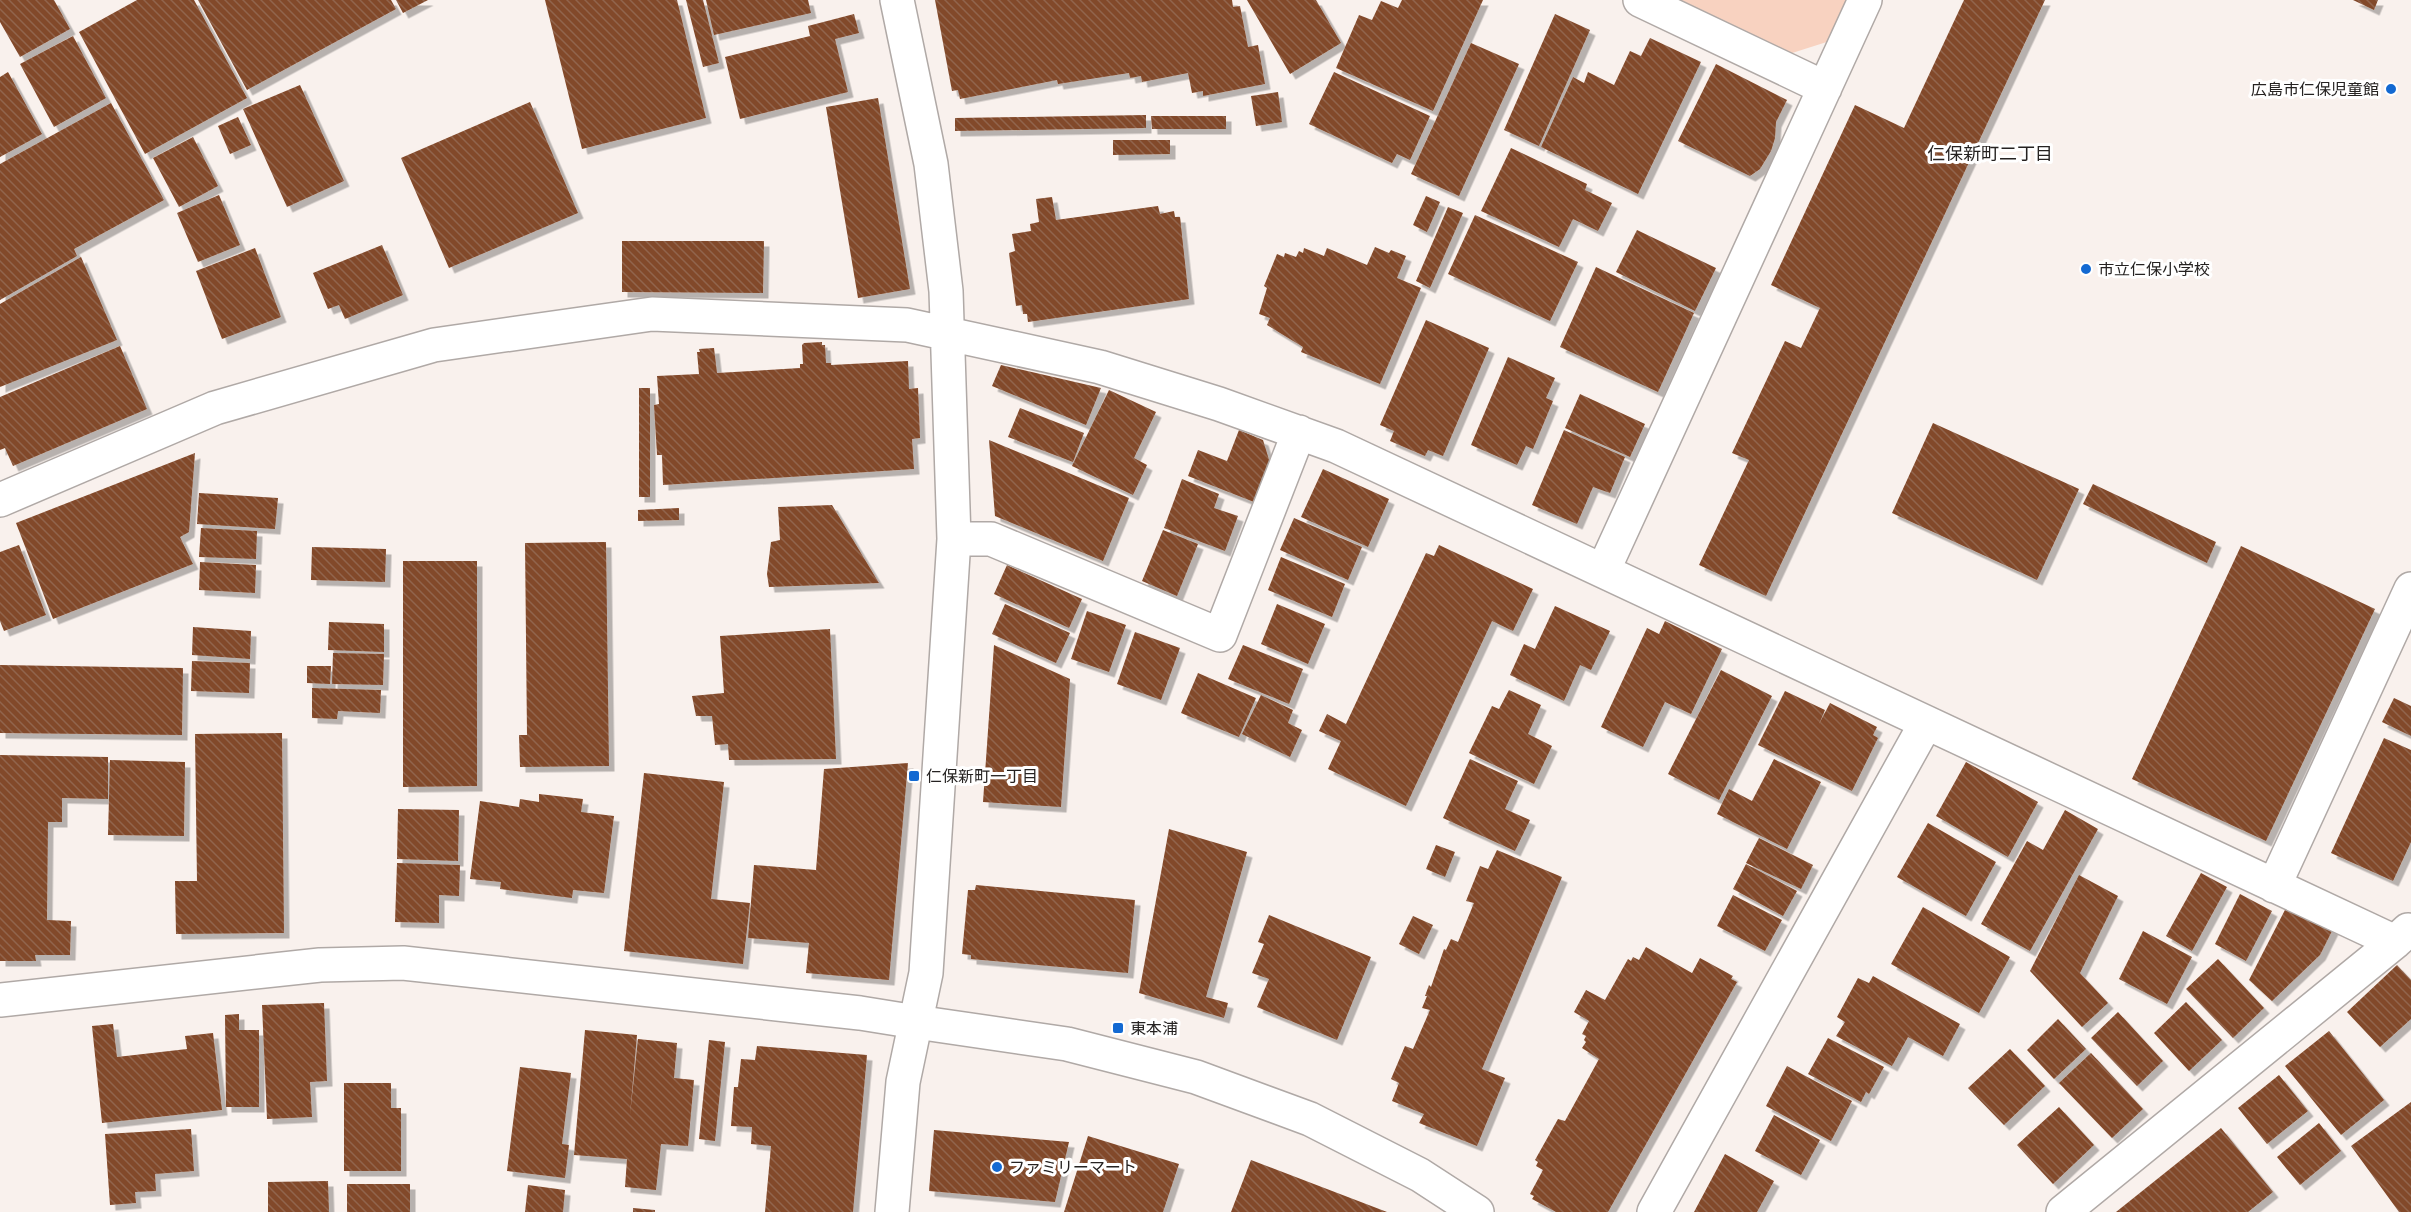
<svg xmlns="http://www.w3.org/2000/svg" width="2411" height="1212" font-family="Barlow,'Noto Sans JP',sans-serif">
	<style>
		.park { fill: #f8d2c0 }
		.building { fill: url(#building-back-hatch); filter: url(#shadow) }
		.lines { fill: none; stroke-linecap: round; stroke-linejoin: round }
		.minor-casing { stroke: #b0a9a6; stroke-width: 36 }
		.tertiary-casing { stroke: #b0a9a6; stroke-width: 36 }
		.minor { stroke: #fff; stroke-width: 33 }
		.tertiary { stroke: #fff; stroke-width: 33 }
		.poi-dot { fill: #1369d2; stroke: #fff; stroke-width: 2 }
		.labels { text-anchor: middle; stroke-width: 6; stroke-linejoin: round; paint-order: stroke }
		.poi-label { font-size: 16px; fill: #252221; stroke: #fff; text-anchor: start }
		.neighbourhood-label { font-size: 18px; fill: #252221; stroke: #fff }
	</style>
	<defs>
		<pattern id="building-back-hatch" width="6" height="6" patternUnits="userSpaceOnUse" patternTransform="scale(1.5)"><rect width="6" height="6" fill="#824829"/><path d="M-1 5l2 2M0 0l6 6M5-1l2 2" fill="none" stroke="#91654e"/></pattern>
		<filter id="shadow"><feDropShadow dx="5.5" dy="5.5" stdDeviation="0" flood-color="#0004"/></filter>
	</defs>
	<rect width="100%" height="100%" fill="#f9f1ed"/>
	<!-- park -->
	<path class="park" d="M1675,0H1851L1833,40L1789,54Z"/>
	<!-- building -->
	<path class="building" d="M0,0H54L70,29L20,57L0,22Z
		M137,0H194L247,98L145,154L79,32Z
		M198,0H391L396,9L247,90Z
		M396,0H428L403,13Z
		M545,0H677L706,118L582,149Z
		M686,0H703L719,63L703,67Z
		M706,0H808L811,13L714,35Z
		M935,0H1232L1233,7L1240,6L1248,47L1258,45L1265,84L1203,96V91L1192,93L1188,73L1142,82L1141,76L1130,78L1129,73L1058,84L1057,80L960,99L958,90L952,91Z
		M1247,0H1316L1341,43L1290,74Z
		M1402,0H1483L1433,111L1336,68L1359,15L1372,20L1381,1L1398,8Z
		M1964,0H2045L1766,596L1699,565L1749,460L1732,453L1785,341L1801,348L1820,308L1771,285L1855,105L1904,128Z
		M2353,0H2378L2374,10Z
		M854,14L859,33L835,39L848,92L740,119L725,57L810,36L808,26Z
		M1555,14L1590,30L1539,146L1504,130Z
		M73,36L106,98L54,127L20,64Z
		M1650,38L1701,62L1638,194L1541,147L1573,77L1584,83L1588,72L1614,85L1630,51L1641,56Z
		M1471,43L1519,64L1459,196L1411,174Z
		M1716,64L1787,100L1776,122L1775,138L1771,151L1760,169L1750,176L1678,141Z
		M8,72L42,134L0,157V77Z
		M1334,72L1430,116L1410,160L1397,154L1392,163L1309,124Z
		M300,85L344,181L287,207L243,109Z
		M1278,92L1282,122L1256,126L1251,96Z
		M878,98L910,289L858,298L826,107Z
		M530,102L578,213L449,268L401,158Z
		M111,103L164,200L74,249L77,256L0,300V164Z
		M1146,115V128L955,131V118Z
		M1151,116H1226V129H1152Z
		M238,117L251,145L230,154L218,126Z
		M193,137L218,186L179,207L153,158Z
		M1113,140H1170V154L1113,155Z
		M1511,148L1587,184L1585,190L1612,203L1598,231L1573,219L1559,247L1481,211Z
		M219,195L240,245L198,262L177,213Z
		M1426,196L1440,202L1427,232L1413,225Z
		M1052,197L1056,220L1158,206L1160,214L1174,211L1175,217H1180L1189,299L1028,322L1027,314H1023L1022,305L1016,306L1009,253L1015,251L1012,234L1031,231L1030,224L1039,222L1036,199Z
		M1448,207L1463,213L1430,288L1416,281Z
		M1475,215L1578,262L1550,321L1448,274Z
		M1637,230L1716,268L1695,311L1616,272Z
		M622,241H764L763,293L622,292Z
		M382,245L403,295L345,319L339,305L328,309L313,273Z
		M1375,247L1389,253L1391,250L1406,256L1397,278L1421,288L1380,384L1301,352L1303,347L1267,325L1270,318L1259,314L1267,288L1264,286L1277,254L1284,257L1285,253L1296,257L1299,251L1303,253L1304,248L1324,256L1327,248L1367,265Z
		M255,248L281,317L222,339L196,271Z
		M81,257L117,340L0,387V304Z
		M1596,267L1694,313L1658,392L1560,347Z
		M1426,320L1489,348L1443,456L1428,450L1425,456L1390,441L1394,431L1380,425Z
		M822,342V345H825L826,363H831V365L908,361L909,389L918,388L920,438L912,439L914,469L663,485L662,455H657L654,405L659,404L657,376L699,374L697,352H700L699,349L714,348L717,373L800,368V364H803L802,345L804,343Z
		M120,346L147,409L13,466L5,448L0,450V397Z
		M1508,357L1555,378L1546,398L1553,401L1533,449L1526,446L1517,465L1471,445Z
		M1001,365L1101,388L1086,425L992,386Z
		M639,388H650V497H639Z
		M1109,390L1156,412L1134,458L1147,465L1133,495L1072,466Z
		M1580,394L1645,424L1630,457L1565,428Z
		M1020,408L1084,433L1073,462L1008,437Z
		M1933,423L2079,489L2037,580L1892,513Z
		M1239,430L1263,440L1270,463L1254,502L1188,476L1198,450L1227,461Z
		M1564,430L1625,457L1610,493L1593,487L1577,524L1532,505Z
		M989,440L1129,498L1103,561L995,516Z
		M195,453L189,532L180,537L193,564L53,619L16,523Z
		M1323,469L1389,499L1368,547L1301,517Z
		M1182,479L1219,494L1214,508L1238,516L1225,551L1164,528Z
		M2093,484L2216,542L2207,563L2083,504Z
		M199,493L278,498L275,529L197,524Z
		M832,505L879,583L769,587L767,574L771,542L780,540L778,507Z
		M679,508V520L638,521V510Z
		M1294,518L1362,547L1348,580L1280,550Z
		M201,528L257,531L256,559L199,557Z
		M1163,530L1198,544L1177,596L1142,581Z
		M606,542L609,766L520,767L519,735H527L525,543Z
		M19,545L46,615L4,631L0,621V552Z
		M1439,545L1533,589L1513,631L1492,621L1406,806L1328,769L1341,741L1319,731L1327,714L1346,724L1426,553L1434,556Z
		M2241,546L2375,609L2266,841L2132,779Z
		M312,547L386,549L385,582L311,580Z
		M1281,557L1345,584L1332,617L1268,590Z
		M403,561H477V786L403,787Z
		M200,562L256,565L255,593L199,590Z
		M1007,565L1082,599L1069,628L994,594Z
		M1005,604L1070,633L1056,663L992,634Z
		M1277,604L1325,624L1308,664L1261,644Z
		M1555,606L1610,631L1591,670L1580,665L1564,701L1510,675L1524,644L1535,649Z
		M1087,611L1126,625L1109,672L1071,659Z
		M1665,621L1722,649L1691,714L1665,702L1643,747L1601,727L1647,628L1659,634Z
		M329,622L384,624V652L328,650Z
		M193,627L251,631L250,659L192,655Z
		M830,629L836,759L729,760L728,744L715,745L712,716H696L692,696L724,693L720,636Z
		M1135,632L1180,648L1161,700L1117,684Z
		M994,645L1070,679L1061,807L983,802Z
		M1243,645L1303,669L1289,704L1228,679Z
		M333,653L384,654L383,685L332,684Z
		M192,661L250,663L249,693L191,691Z
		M0,665L183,668L182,735L0,733Z
		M307,666H331L330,684L307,683Z
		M1721,670L1772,696L1719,800L1668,774Z
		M1198,673L1256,698L1239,737L1181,713Z
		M312,688L381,690L380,713L338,711L337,719L312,718Z
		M1509,690L1541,705L1528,734L1552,746L1534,784L1469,753L1492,706L1499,709Z
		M1785,691L1825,710L1819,724L1830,703L1877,727L1873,735L1878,738L1852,791L1758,745Z
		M1261,695L1293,710L1288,723L1302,730L1290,757L1242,734Z
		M2394,698L2411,706V736L2382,722Z
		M282,733L284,933L176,934L175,881H197L195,734Z
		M2384,738L2411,750V842L2393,881L2331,853Z
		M0,755L108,757V799L62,798V822H48L47,920L71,921L70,955H35L36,961H0Z
		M1470,759L1518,781L1505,809L1530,820L1515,851L1443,818Z
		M1774,759L1821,782L1787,849L1717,814L1729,789L1752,801Z
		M110,760L185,762L184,836L108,835Z
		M1966,762L2038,802L2008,857L1936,816Z
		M908,763L889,980L806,973L809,943L748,938L754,865L816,870L824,769Z
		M644,773L724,782L711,899L750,903L743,964L624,951Z
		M539,794L583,799L581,812L614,816L604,893L573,890L572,898L500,889L501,882L470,879L480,801L519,807L520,799L539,802Z
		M398,809L459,810L458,861L397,859Z
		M2065,810L2098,829L2030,951L1981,924L2027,841L2043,850Z
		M1928,823L1996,862L1966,916L1897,877Z
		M1169,829L1247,852L1206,997L1228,1003L1224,1018L1139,993Z
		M1759,838L1813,865L1801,889L1746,863Z
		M1436,845L1455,852L1445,877L1426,869Z
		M1497,850L1562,877L1482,1069L1505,1078L1477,1146L1419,1123L1424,1114L1392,1101L1399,1083L1391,1079L1405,1046L1413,1049L1430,1010L1422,1008L1427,996H1425L1429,985L1431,987L1444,949L1446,950L1451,939L1458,942L1474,903L1466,901L1480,866L1488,869Z
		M397,863L460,865L459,896L439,895V923L395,922Z
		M1746,864L1797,891L1783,916L1733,889Z
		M2201,873L2227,887L2192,951L2166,936Z
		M2079,875L2118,896L2080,973L2108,1003L2082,1027L2030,971Z
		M976,885L1135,900L1128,973L971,959V955L962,954L968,890H975Z
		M2240,894L2272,911L2246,961L2215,944Z
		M1733,895L1782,920L1765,951L1717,926Z
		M2287,906L2333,929L2320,955L2272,1001L2249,980Z
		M1923,907L2010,957L1979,1013L1891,964Z
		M1269,915L1371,957L1337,1040L1257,1007L1269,979L1252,973L1264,944L1258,942Z
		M1413,916L1433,925L1419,954L1399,944Z
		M2143,931L2192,957L2167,1004L2119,979Z
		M1646,947L1692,973L1700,958L1733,976L1731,979L1737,982L1608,1212H1556L1532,1199L1534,1196L1530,1194L1543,1170L1536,1166L1538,1162L1535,1160L1558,1119L1565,1121L1599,1059L1582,1048L1586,1042L1584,1040L1586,1036L1582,1034L1589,1021L1574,1012L1586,990L1605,1000L1628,959L1631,961L1633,957L1639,960Z
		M2218,959L2264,1008L2233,1038L2186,989Z
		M2397,965L2411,980V1019L2380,1047L2347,1012Z
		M1873,976L1960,1024L1943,1056L1908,1037L1892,1066L1836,1036L1845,1022L1837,1017L1858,978L1869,983Z
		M2186,1002L2222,1040L2189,1071L2154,1033Z
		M324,1003L327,1081L310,1082L312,1117L267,1119L262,1005Z
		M2118,1012L2163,1061L2137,1086L2091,1038Z
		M239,1014V1030H259V1107H226L225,1015Z
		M2058,1019L2086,1049L2054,1079L2027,1050Z
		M113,1024L117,1057L187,1049L185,1036L213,1033L222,1110L102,1123L92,1026Z
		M585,1030L637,1035L630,1115L638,1039L677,1043L674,1078L694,1080L688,1146L661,1144L656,1190L625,1187L627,1159L574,1155Z
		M2329,1031L2384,1100L2341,1135L2285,1066Z
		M1828,1038L1884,1067L1869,1094L1866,1092L1861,1102L1808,1074Z
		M709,1040L725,1042L715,1141L699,1139Z
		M757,1046L867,1055L853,1212H765L771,1146L751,1144L752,1127L731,1126L734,1087H738L741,1059L755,1060Z
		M2010,1049L2045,1086L2004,1125L1968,1088Z
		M2091,1053L2143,1109L2112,1138L2059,1083Z
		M1787,1066L1852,1101L1831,1141L1766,1106Z
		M520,1067L571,1073L562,1144L569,1145L565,1178L507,1171Z
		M2279,1075L2308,1111L2267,1144L2238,1108Z
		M344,1083H391V1108H401V1171H344Z
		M2411,1102V1212H2399L2351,1146Z
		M2059,1107L2094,1145L2053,1184L2017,1145Z
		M1774,1115L1820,1140L1801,1175L1755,1151Z
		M2319,1123L2341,1151L2300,1185L2277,1157Z
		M2221,1128L2273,1192L2248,1212H2116Z
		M191,1129L194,1171L155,1174L156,1191L135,1192L136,1203L110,1205L105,1134Z
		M934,1130L1069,1142L1055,1202L929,1191Z
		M1088,1136L1179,1164L1163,1212H1064Z
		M1725,1154L1774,1181L1757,1212H1694Z
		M1251,1160L1387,1212H1231Z
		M328,1181L329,1212H268V1182Z
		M347,1184H410V1212H347Z
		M528,1185L565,1190L563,1212H525Z
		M633,1208L655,1210V1212H633Z"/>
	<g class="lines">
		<defs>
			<path id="minor" d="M1640,0L1825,88
				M0,500L215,408L434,345L652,314L907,325L1100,367L1219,404L1336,446L2395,942
				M954,539H991L1220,635L1299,432
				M1603,571L1865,0
				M2274,886L2411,589
				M0,1000L320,965L403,963L860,1013L916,1022
				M892,1212L903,1082L926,973L954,539L946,291L931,164L897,0
				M1654,1212L1926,723
				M2063,1212L2395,942L2408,930"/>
			<path id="tertiary" d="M916,1022L1067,1044L1196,1077L1310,1119L1420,1175L1477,1212"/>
		</defs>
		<!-- minor casing -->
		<use href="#minor" class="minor-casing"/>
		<!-- tertiary casing -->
		<use href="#tertiary" class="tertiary-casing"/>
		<!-- minor -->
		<use href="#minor" class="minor"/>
		<!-- tertiary -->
		<use href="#tertiary" class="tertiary"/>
	</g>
	<!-- markers -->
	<g class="poi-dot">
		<circle cx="2391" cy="89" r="6"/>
		<circle cx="2086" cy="269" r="6"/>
		<rect x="908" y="770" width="12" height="12" rx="3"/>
		<rect x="1112" y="1022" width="12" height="12" rx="3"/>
		<circle cx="997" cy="1167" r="6"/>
	</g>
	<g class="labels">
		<!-- poi labels -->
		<g class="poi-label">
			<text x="2379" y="95" text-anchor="end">広島市仁保児童館</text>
			<text x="2098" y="275">市立仁保小学校</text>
			<text x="926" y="782">仁保新町一丁目</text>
			<text x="1130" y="1034">東本浦</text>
			<text x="1009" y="1173">ファミリーマート</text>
		</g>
		<!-- neighbourhood labels -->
		<g class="neighbourhood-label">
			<text x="1990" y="160">仁保新町二丁目</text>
		</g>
	</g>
</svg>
